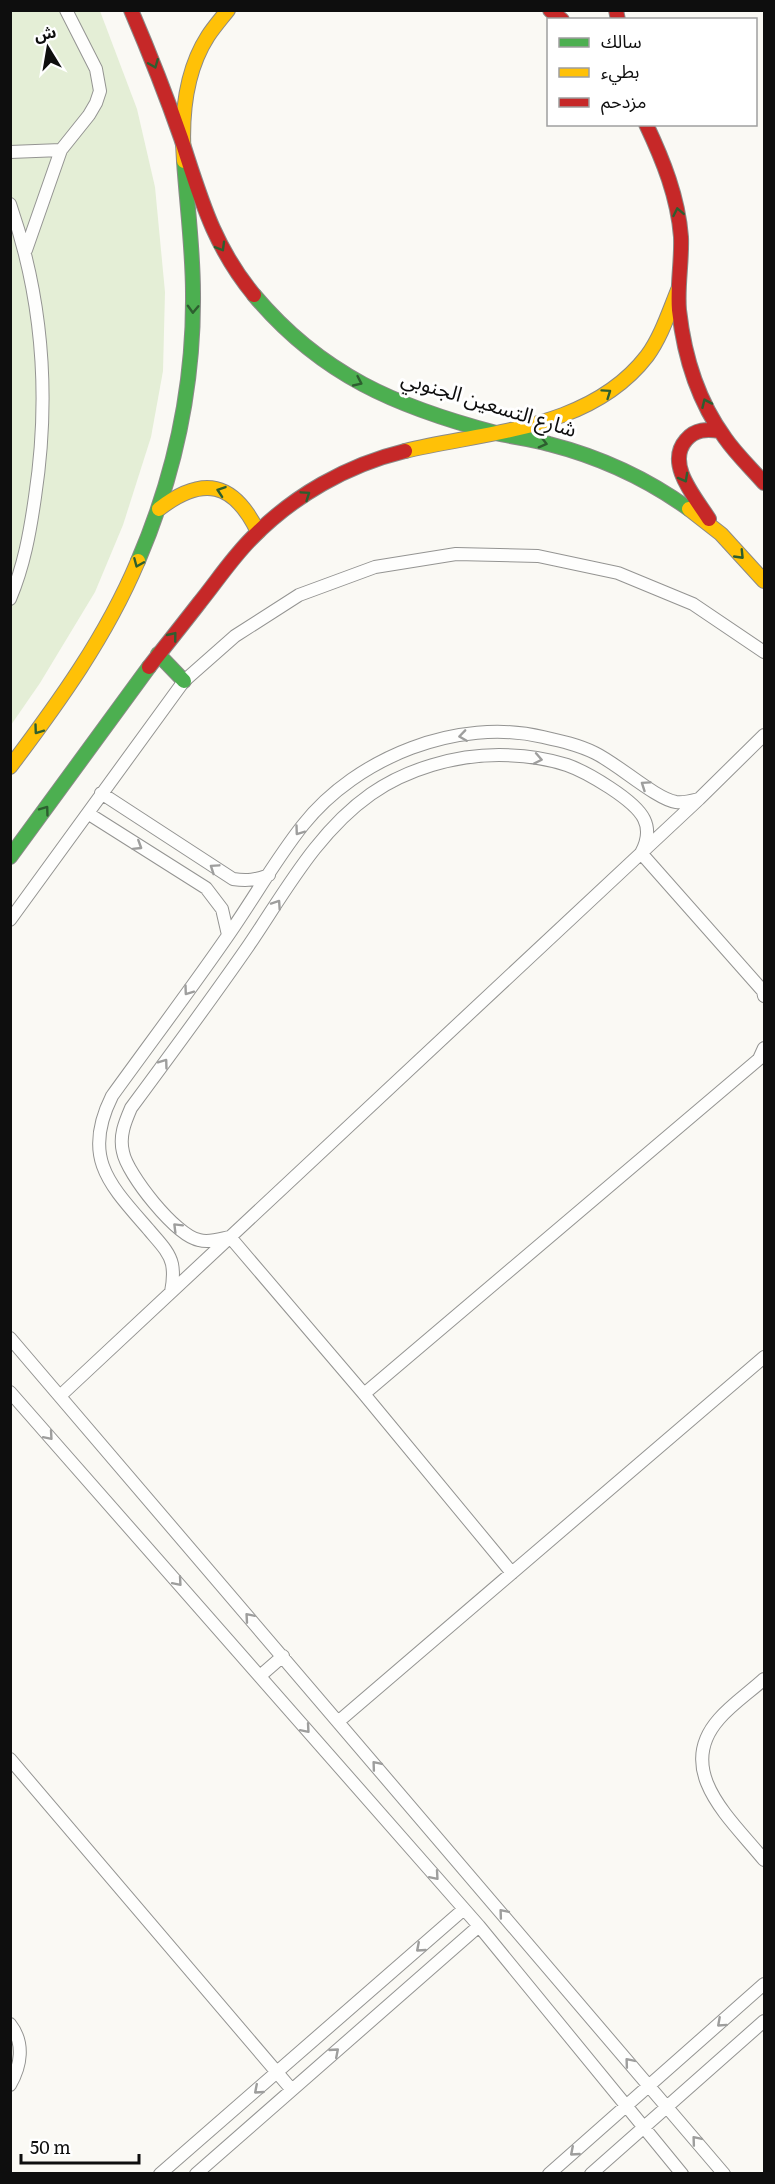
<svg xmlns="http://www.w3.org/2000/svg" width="775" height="2184" font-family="Literata,'Noto Sans Arabic',serif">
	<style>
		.grass { fill: #e4eed6 }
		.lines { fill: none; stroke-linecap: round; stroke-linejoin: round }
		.street-casing { stroke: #949492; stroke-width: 14 }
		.fast-casing { stroke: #8b8a88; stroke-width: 16 }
		.slow-casing { stroke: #8b8a88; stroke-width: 16 }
		.jam-casing { stroke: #8b8a88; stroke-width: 16 }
		.street { stroke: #fefefd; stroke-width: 12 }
		.fast { stroke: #4caf50; stroke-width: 14 }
		.slow { stroke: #ffc107; stroke-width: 14 }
		.jam { stroke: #c62828; stroke-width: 14 }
		.oneway { stroke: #2d5e2f }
		.oneway2 { stroke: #9e9e9d }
		.labels { text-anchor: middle; stroke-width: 6; stroke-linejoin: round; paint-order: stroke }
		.street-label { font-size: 21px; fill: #0e0e0e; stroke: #fff }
	</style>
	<rect width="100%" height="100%" fill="#faf9f4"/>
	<!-- grass -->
	<path class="grass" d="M11,11H100L137,109L155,187L165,292L163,371L151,437L123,525L95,592L40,683L11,725Z"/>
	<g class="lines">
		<defs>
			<path id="street" d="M10,152L61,150
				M10,204C43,299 50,398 35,497C30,532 24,566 10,599
				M26,250L61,150L89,115L96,103L100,91L96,69L66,10
				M101,793L233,879C247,881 256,880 269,875
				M89,814L206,888L222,909L228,935
				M10,920L184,681L235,636L299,595L375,567L456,554L538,556L618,573L693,604L764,652
				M171,1292C173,1282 174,1274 172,1264C169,1251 158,1241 149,1230C110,1185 81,1158 112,1096C151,1042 191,989 229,934C254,898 276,859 303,825C357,757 458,717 543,737C561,741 579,745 595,753C618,764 656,799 676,802C684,803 691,801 699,799
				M10,1338L724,2174
				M10,1392L479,1926L682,2174
				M364,1394L759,1059L764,1048
				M60,1396L699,799L764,735
				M512,1573L364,1394L230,1237C220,1239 209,1243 199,1240C176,1236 127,1174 123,1152C119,1136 125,1122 131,1108C171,1054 211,1000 249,945C285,892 317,832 371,794C407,769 455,755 499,755C521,755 546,758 567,765C587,772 635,800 644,819C650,831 647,842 641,853L763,991L764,996
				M260,1676L283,1656
				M764,1679C750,1692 732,1704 719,1719C673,1771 732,1820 764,1860
				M339,1721L764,1357
				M10,1759L292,2090
				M10,2024C25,2043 21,2066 10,2085
				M160,2174L464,1909
				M196,2174L479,1926
				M549,2174L764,1984
				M591,2174L764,2021"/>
			<path id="fast" d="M254,295C321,375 397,407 496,433C513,437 532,439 549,444C600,457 646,478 689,509
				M138,561C174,477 194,385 193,293C193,249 187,205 184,161
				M158,654L184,681
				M10,857L149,667"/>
			<path id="slow" d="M184,161C181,119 184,73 208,36C214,27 221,19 228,10
				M405,451C488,431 590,430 647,356C661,337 669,312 678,290
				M159,509C203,475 234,482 258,532
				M689,509L721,534L764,581
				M10,767C59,702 106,637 138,561"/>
			<path id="jam" d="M131,10C149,52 166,95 181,138C201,199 213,245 254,295
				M550,10L562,20
				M616,10L618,20
				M646,124C663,160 678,197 681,237C682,262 677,285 679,310C684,355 698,401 725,438C736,454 751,468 764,483
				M709,519C696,498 665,464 686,440C695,429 707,429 720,431
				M149,667C166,645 183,624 200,602C217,581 232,558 252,538C293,496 347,465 405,451"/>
		</defs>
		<!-- street casing -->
		<use href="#street" class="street-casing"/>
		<!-- fast casing -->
		<use href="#fast" class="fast-casing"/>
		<!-- slow casing -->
		<use href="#slow" class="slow-casing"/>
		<!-- jam casing -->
		<use href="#jam" class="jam-casing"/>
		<!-- street -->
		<use href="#street" class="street"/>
		<!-- fast -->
		<use href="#fast" class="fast"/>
		<!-- slow -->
		<use href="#slow" class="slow"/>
		<!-- jam -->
		<use href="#jam" class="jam"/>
	</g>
	<!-- one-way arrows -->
	<defs><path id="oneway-chevron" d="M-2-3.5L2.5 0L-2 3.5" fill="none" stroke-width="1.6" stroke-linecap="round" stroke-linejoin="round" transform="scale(1.5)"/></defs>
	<g class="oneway">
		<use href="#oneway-chevron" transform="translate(154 64) rotate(68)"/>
		<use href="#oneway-chevron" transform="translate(678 212) rotate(-101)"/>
		<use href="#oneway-chevron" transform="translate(221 247) rotate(60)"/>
		<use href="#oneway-chevron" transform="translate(193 309) rotate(92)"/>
		<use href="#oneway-chevron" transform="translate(358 382) rotate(25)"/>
		<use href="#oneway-chevron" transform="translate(607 393) rotate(-35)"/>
		<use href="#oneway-chevron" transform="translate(706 403) rotate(-114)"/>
		<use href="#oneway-chevron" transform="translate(543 443) rotate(15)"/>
		<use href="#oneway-chevron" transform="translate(684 478) rotate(61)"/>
		<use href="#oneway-chevron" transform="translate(221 491) rotate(-161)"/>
		<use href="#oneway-chevron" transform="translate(306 495) rotate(-34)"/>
		<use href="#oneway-chevron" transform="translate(740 555) rotate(46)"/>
		<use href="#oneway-chevron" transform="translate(138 563) rotate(113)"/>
		<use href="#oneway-chevron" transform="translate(173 636) rotate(-51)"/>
		<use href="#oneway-chevron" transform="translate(38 730) rotate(126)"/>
		<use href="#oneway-chevron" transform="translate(45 810) rotate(-54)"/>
	</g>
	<g class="oneway2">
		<use href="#oneway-chevron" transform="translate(463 736) rotate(172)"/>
		<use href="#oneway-chevron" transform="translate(538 759) rotate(11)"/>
		<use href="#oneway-chevron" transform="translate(645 785) rotate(-146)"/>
		<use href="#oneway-chevron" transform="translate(299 831) rotate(126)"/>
		<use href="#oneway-chevron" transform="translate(138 846) rotate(32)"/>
		<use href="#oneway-chevron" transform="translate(214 868) rotate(-146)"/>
		<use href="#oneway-chevron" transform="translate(277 904) rotate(-56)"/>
		<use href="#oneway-chevron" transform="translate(188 991) rotate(126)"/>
		<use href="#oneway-chevron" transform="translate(164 1063) rotate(-54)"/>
		<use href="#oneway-chevron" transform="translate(177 1227) rotate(-135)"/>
		<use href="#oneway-chevron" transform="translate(49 1436) rotate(49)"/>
		<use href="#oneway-chevron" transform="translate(178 1582) rotate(49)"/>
		<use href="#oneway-chevron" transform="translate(249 1617) rotate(-131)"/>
		<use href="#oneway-chevron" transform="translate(306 1729) rotate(49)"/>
		<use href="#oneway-chevron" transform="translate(376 1765) rotate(-130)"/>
		<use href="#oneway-chevron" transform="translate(435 1876) rotate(49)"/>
		<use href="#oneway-chevron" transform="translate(503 1913) rotate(-130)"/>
		<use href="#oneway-chevron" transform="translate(420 1948) rotate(139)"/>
		<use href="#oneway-chevron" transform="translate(721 2023) rotate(138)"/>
		<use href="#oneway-chevron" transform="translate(335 2052) rotate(-41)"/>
		<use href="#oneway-chevron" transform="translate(629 2062) rotate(-130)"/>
		<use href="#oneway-chevron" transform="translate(258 2090) rotate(139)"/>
		<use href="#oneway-chevron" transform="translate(696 2140) rotate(-130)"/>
		<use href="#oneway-chevron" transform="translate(574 2152) rotate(139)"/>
	</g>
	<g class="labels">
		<!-- street labels -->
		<g class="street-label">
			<text transform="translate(489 404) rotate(17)" y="7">شارع التسعين الجنوبي</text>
		</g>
	</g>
	<!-- border -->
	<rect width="775" height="2184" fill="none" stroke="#0e0e0e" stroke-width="24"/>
	<!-- legend -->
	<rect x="547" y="18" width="210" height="108" fill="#ffffff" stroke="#9f9f9f" stroke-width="1.5"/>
	<rect x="559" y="38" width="30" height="9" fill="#4caf50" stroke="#9f9f9f" stroke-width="1.5"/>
	<text x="601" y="48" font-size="18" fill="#0e0e0e">سالك</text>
	<rect x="559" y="68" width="30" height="9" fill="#ffc107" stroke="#9f9f9f" stroke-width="1.5"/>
	<text x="601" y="78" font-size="18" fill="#0e0e0e">بطيء</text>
	<rect x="559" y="98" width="30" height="9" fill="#c62828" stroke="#9f9f9f" stroke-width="1.5"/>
	<text x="601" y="108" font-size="18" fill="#0e0e0e">مزدحم</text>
	<!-- north arrow -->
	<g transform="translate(48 48) rotate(349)" stroke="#ffffff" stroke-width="4.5" paint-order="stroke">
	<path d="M0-4.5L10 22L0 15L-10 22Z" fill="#0e0e0e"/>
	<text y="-9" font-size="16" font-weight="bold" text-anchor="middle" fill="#0e0e0e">ش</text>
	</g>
	<!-- scale -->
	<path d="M21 2154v9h118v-9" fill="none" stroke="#0e0e0e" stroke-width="3"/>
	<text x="30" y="2154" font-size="18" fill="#0e0e0e" stroke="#ffffff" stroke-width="4.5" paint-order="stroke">50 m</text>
</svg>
